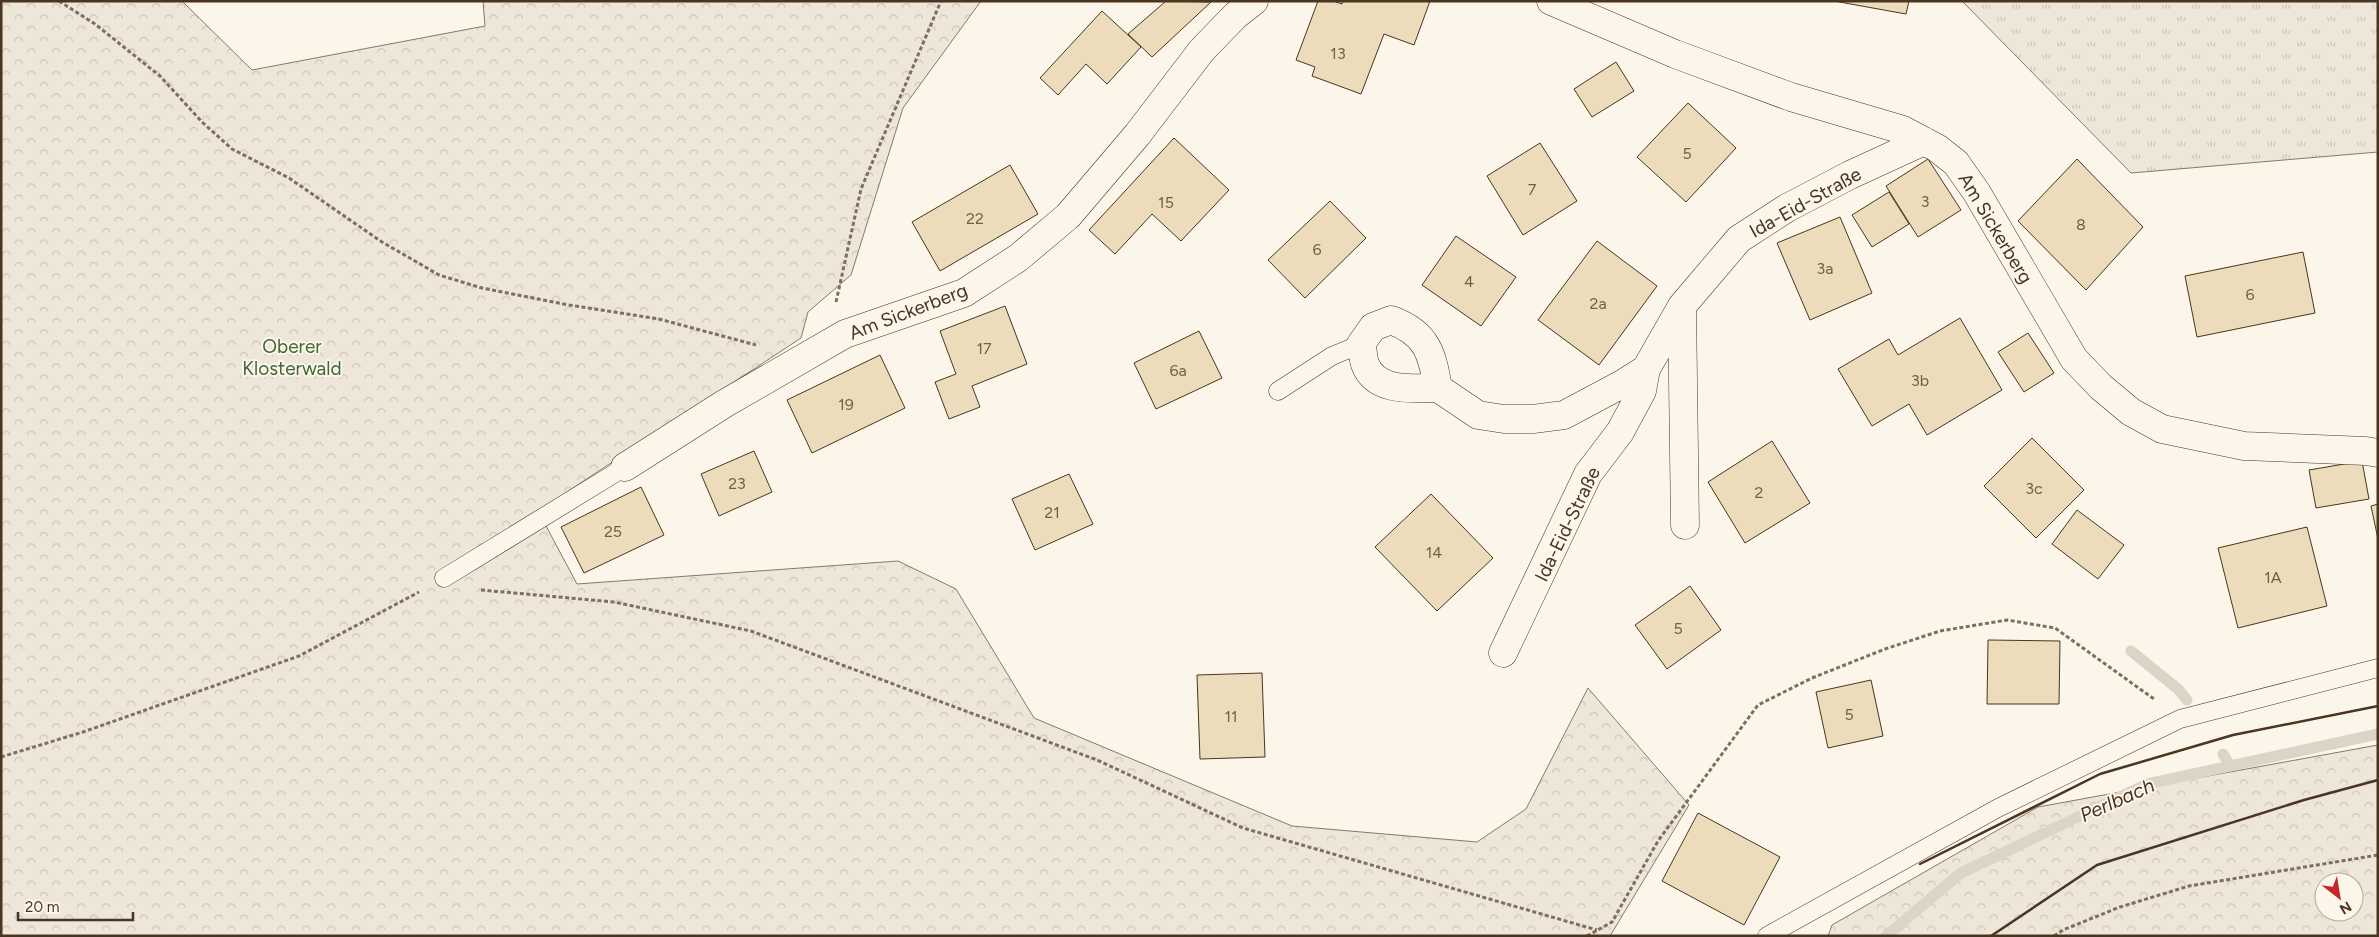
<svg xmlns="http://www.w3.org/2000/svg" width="2379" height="937" font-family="Figtree,sans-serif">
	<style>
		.grass { fill: url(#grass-tufts); stroke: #887966 }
		.forest { fill: url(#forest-crowns); stroke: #887966; fill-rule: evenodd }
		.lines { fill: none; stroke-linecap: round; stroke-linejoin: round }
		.stream { stroke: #dcd4c6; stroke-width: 11 }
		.building { fill: #ecdcbc; stroke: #4a3520 }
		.service-casing { stroke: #4a3520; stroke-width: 19 }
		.minor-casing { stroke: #4a3520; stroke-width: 29 }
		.path { stroke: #7f6f5c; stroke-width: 3; stroke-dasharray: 4 2.5; stroke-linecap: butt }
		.service { stroke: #fbf6e9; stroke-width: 18 }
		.minor { stroke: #fbf6e9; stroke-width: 28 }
		.wall { stroke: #4a3520; stroke-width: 2.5 }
		.labels { text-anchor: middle; stroke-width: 4; stroke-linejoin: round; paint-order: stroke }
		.number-label { font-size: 16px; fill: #725f47 }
		.street-label { font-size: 19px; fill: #4a3520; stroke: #fbf6e9 }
		.park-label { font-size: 19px; fill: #436837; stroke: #fbf6e9 }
		.water-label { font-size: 20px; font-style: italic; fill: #4a3520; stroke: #fbf6e9 }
	</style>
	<defs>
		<pattern id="grass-tufts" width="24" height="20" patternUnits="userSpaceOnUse" patternTransform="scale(1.25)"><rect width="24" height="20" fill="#ede6d9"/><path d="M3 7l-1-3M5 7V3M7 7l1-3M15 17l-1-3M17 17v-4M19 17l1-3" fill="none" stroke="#cdc6ba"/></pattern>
		<pattern id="forest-crowns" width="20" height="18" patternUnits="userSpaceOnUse" patternTransform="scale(1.25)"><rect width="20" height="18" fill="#ede6d9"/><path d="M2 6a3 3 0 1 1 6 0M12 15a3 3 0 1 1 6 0" fill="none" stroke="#cdc6ba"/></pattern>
	</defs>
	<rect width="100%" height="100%" fill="#fbf6e9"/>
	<!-- grass -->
	<path class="grass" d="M1962,1H2378V152L2131,173Z"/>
	<!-- forest -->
	<path class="forest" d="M1,1H182L252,70L485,26L483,1H981L903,108L851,275L808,312L801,338L538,511L577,584L898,561L956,589L1034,718L1292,826L1477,842L1526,809L1588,688L1689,805L1610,936H1Z
		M2378,745V936H1828L1832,925L2038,807ZM2324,882H2354V912H2324Z"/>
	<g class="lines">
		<!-- stream -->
		<path class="stream" d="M2131,651L2178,689L2187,700
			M2223,754L2230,766
			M1886,936L1961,873L2147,784L2378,734"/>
	</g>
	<!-- building -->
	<path class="building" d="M1166,1L1211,2L1152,57L1128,34Z
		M1318,1H1333L1342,4L1343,1H1430L1414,45L1384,34L1361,94L1312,76L1315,67L1296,60Z
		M1834,1H1909L1906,14Z
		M1102,11L1141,47L1107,84L1086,64L1058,95L1040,78Z
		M1616,62L1634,91L1592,117L1574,89Z
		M1688,103L1736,148L1686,202L1637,157Z
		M1174,138L1229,190L1181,241L1152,214L1115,254L1089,230Z
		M1540,143L1577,201L1523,235L1487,176Z
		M1928,159L1961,210L1918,237L1886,186Z
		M2077,159L2143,227L2086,290L2018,221Z
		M1010,165L1038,214L940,271L912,222Z
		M1889,192L1909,224L1872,247L1852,215Z
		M1330,201L1366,238L1305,298L1268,260Z
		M1840,217L1872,293L1810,320L1777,243Z
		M1456,236L1516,277L1481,326L1422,285Z
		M1597,241L1657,286L1599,365L1538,320Z
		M2303,252L2315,313L2197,337L2185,276Z
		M1005,306L1027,364L972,386L980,407L949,419L935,382L956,374L940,331Z
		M1960,318L2002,390L1927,435L1909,404L1872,426L1838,369L1889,339L1898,355Z
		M1199,331L1222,378L1156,409L1134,363Z
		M2028,333L2054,373L2024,392L1998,352Z
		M880,355L905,408L812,453L787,400Z
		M2032,438L2084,490L2036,538L1984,486Z
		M1772,441L1810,503L1745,543L1708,482Z
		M754,451L772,492L719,516L701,474Z
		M2362,461L2369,499L2316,508L2309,470Z
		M1069,474L1093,524L1035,550L1012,499Z
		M641,487L664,535L584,573L561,527Z
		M1431,494L1493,558L1437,611L1375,547Z
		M2378,504V539L2371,506Z
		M2077,510L2124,545L2098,579L2052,544Z
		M2307,527L2327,606L2238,628L2218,548Z
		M1690,586L1721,630L1667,669L1635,625Z
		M1988,640L2060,641L2059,704H1987Z
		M1262,673L1265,757L1200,759L1197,675Z
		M1871,680L1883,736L1828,748L1816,692Z
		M1698,813L1780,857L1744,925L1662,881Z"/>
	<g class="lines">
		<defs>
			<path id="service" d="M1278,391L1332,356L1361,344
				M444,578L625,467
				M1767,936L1998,808L2180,719L2378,668"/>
			<path id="minor" d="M1551,1L1675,54L1791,97L1903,130L1937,148L1956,163L1977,193L2074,359L2101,387L2131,412L2162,429L2244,446L2366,451L2378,453
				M1682,307L1685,525
				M1438,388C1413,388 1376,393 1365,364C1363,358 1363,350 1361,344L1373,327L1391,320C1427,333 1432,353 1438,388L1478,415L1504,419H1533L1564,415L1624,383L1646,369L1682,306L1739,239L1787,208L1850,175L1924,141
				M625,467L724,404L845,334L964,293L1018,258L1068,216L1137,135L1202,50L1236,15L1254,1
				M1503,653L1588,474L1620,432L1642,391L1646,369"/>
		</defs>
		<!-- service casing -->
		<use href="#service" class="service-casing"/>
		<!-- minor casing -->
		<use href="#minor" class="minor-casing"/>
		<!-- path -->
		<path class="path" d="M59,1L95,24L160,76L202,122L232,149L289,178L382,242L439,275L482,288L569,305L659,319L756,345
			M836,302L861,189L941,1
			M481,590L614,602L751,631L1097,760L1243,828L1597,930
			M1,757L83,732L299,656L419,592
			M1587,936L1612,922L1658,841L1758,705L1812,678L1885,649L1940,631L2007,620L2055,628L2154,699
			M2054,936L2063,930L2120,907L2189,886L2378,855"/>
		<!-- service -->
		<use href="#service" class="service"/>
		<!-- minor -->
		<use href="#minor" class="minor"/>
		<!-- wall -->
		<path class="wall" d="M1920,864L2100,774L2233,735L2378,706
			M1991,936L2097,865L2304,800L2378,780"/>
	</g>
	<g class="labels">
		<!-- number labels -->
		<g class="number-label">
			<text x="1338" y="59">13</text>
			<text x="1687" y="159">5</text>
			<text x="1532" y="195">7</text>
			<text x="1925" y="207">3</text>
			<text x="1166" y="208">15</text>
			<text x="975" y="224">22</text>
			<text x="2081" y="230">8</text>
			<text x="1317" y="255">6</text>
			<text x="1825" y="274">3a</text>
			<text x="1469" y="287">4</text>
			<text x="2250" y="300">6</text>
			<text x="1598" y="309">2a</text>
			<text x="984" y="354">17</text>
			<text x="1178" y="376">6a</text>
			<text x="1920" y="386">3b</text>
			<text x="846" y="410">19</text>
			<text x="737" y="489">23</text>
			<text x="2034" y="494">3c</text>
			<text x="1759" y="498">2</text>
			<text x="1052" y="518">21</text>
			<text x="613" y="537">25</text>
			<text x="1434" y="558">14</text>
			<text x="2273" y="583">1A</text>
			<text x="1678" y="634">5</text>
			<text x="1849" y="720">5</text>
			<text x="1231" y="722">11</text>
		</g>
		<!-- street labels -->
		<g class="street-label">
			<text transform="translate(1805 202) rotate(-29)" y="7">Ida-Eid-Straße</text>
			<text transform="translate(1996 228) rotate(59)" y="7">Am Sickerberg</text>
			<text transform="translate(908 311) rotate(-21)" y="7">Am Sickerberg</text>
			<text transform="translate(1567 524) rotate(-64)" y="7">Ida-Eid-Straße</text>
		</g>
		<!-- park labels -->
		<g class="park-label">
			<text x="292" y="353">Oberer<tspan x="292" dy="22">Klosterwald</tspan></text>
		</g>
		<!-- water labels -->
		<g class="water-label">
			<text transform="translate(2117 800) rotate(-24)" y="7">Perlbach</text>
		</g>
	</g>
	<!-- border -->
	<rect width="2379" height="937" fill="none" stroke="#4a3520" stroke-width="5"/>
	<!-- north arrow -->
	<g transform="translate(2339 897) rotate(149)"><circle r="24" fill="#fbf6e9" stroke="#b4a999"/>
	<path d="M0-4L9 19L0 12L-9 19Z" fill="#c62828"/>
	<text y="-8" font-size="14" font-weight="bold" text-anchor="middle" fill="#4a3520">N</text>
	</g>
	<!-- scale -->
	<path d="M18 912v8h115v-8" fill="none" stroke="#4a3520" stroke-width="2.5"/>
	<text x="25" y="912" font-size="15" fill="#4a3520" stroke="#fbf6e9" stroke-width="4" paint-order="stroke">20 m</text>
</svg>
